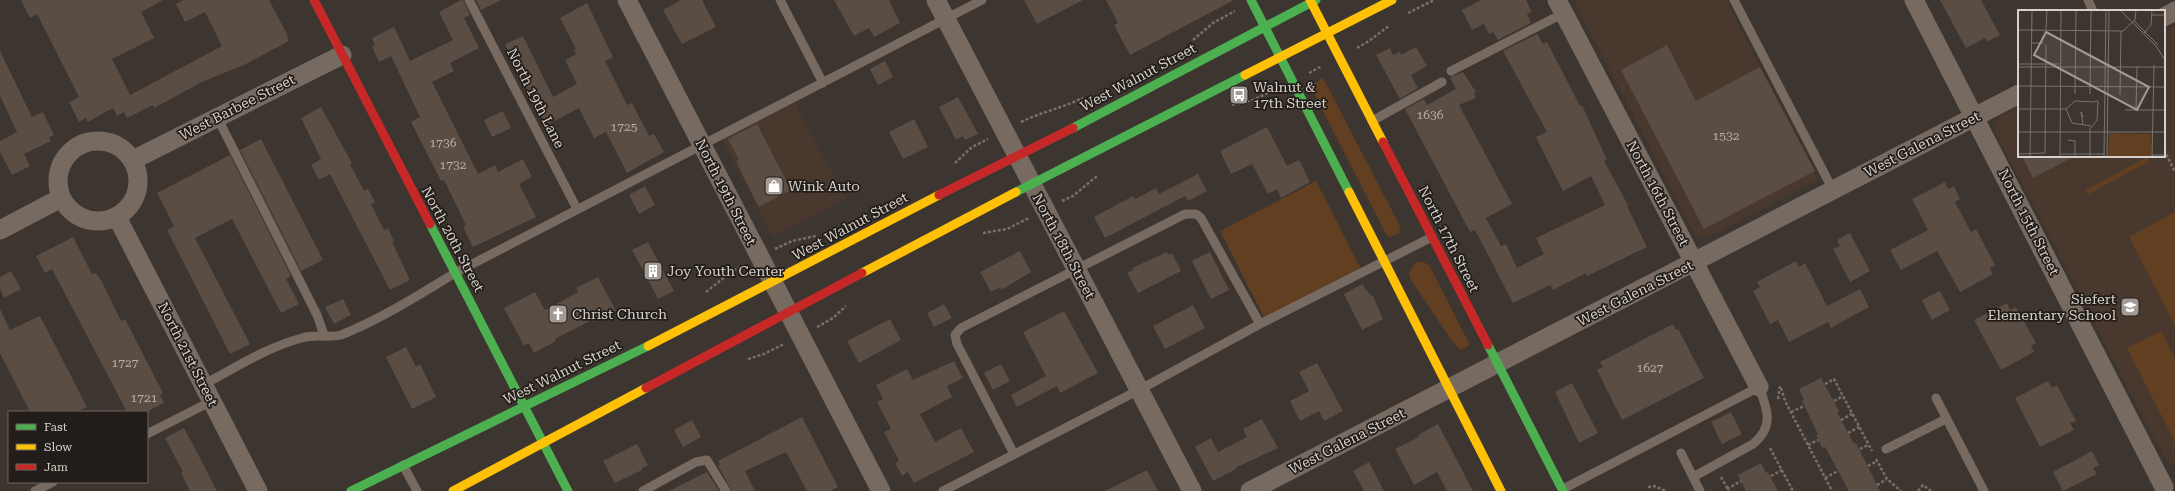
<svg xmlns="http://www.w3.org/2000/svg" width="2175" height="491" font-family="'Roboto Serif',serif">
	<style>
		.built { fill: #48382d }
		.green { fill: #623f21 }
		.building { fill: #5a4d43 }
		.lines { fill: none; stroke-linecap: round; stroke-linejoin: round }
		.path { stroke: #786f68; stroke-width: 2.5; stroke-dasharray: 3 2; stroke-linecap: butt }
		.lane { stroke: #776b61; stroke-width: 9 }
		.street { stroke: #776b61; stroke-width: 19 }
		.fast { stroke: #4caf50; stroke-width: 9 }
		.slow { stroke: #ffc107; stroke-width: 9 }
		.jam { stroke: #c62828; stroke-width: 9 }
		.labels { text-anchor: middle; stroke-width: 3.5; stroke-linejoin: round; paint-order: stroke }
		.number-label { font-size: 12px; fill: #b8b0a9 }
		.street-label { font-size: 14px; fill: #d8d1cb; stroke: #221d19 }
		.poi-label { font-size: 14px; fill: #d8d1cb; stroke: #221d19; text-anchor: start }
		.inset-road { fill: none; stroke: #7a736e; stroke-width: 1 }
		.view { fill: #a19a95; fill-opacity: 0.15; stroke: #a19a95; stroke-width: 2 }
		.inset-edge { fill: none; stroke: #d8d1cb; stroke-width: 2 }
	</style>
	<rect width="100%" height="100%" fill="#3c3530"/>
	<!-- built -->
	<path class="built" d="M1578,0H1726L1818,180L1704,239L1695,236L1575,2Z
		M2175,25V465L2170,464L2164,457L1994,130L1996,123L2001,116L2019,107V156H2164V31Z
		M795,102L846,199L772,237L722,139Z"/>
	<!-- green -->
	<path class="green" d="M1323,78L1400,226L1399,234L1390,237L1386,234L1310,86Z
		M2145,158L2148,159V162L2089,194L2086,193V190Z
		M1316,181L1361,269L1265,319L1220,231Z
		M2175,212V324H2174L2129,237Z
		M1416,262H1423L1429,265L1470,345L1460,350L1452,341L1411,280L1409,273Z
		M2161,331L2175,359V442L2127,348Z"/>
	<!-- building -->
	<path class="building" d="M21,0H163L141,12L154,38L112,59L130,95L222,46L205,12L185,22L176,4L184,0H269L288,36L287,37L289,41L244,65L204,81L154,108L153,105L127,118L124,112L117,116L113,108L88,122L86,118L79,122L69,102L79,97L37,14L30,18Z
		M461,0H463L470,15L464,18L479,48L450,63L454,71L432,82L478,174L495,165L498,172L523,159L532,177L519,184L536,217L473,247L463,227L466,225L444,180L441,181L411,122L420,117L391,56L379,62L372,47L375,45L372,38L394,27L410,61L453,40L439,12Z
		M476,0H501L481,10Z
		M681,0H702L716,27L682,44L663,10Z
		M834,0H889L900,23L874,37L869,28L854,36Z
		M1024,0H1083L1037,24Z
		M1106,0H1234L1130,55L1114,25L1118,23Z
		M1481,0H1526L1532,12L1527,14L1531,23L1498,40L1493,32L1489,34L1484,24L1472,30L1462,10Z
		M1940,0H1981L2000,35L1987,42L1985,38L1966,48Z
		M587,3L613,57L605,61L627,105L632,103L649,136L654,134L664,152L627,173L606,132L594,138L579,108L545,126L505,44L523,36L553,97L577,84L565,60L576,54L574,50L576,49L560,18Z
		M1537,34L1543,44L1547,42L1580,106L1582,105L1607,160L1604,161L1628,205L1627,206L1647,247L1587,276L1586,273L1553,290L1550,285L1513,303L1475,230L1470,232L1405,109L1424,99L1427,105L1456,89L1450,77L1463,72L1476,92L1474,93L1476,98L1459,105L1512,204L1486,218L1501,246L1506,244L1517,268L1544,254L1536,238L1605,205L1591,176L1563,191L1536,137L1547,132L1503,51Z
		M1667,45L1696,101L1760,67L1815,171L1704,229L1621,70Z
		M1416,47L1427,66L1411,75L1418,88L1400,99L1376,55L1390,48L1393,55L1400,52L1401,55Z
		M0,51L32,117L43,112L54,135L49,137L51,141L24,154L30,166L12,175L0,152V141L17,132L0,96Z
		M885,61L893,77L878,85L870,69Z
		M958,97L978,134L965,140L963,136L956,140L939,107Z
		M321,107L352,163L350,164L364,191L368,189L375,202L371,204L384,230L388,228L394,241L392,242L410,280L390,290L330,174L319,180L311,165L321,159L301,118Z
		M503,111L511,128L492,137L484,120Z
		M914,119L928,147L903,159L889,132Z
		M757,124L791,190L759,207L736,161L739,160L728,139Z
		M1267,127L1287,166L1299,160L1310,182L1281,198L1277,189L1268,194L1252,164L1231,174L1220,151Z
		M261,139L323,260L301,271L240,150Z
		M230,155L291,276L286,279L299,304L281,313L232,219L195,238L250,344L230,354L167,230L174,226L157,193Z
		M2022,156H2075L2033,178Z
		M1198,174L1207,191L1188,201L1185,196L1105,238L1094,217L1133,196L1135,199L1156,188L1159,194Z
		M1945,182L1948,189L1954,186L1960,199L1955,202L1971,232L1976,229L1995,265L1990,268L1993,274L1960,292L1937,251L1901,270L1890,250L1928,230L1912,199Z
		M645,186L655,205L639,214L629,195Z
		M1850,233L1870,271L1850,282L1833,249L1840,246L1837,240Z
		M73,237L92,274L96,273L102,282L121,321L125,319L163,393L160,395L164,403L146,412H127L52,269L45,273L36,256Z
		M648,242L674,291L658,299L632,250Z
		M1020,251L1031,272L1001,290L1000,287L991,292L980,272Z
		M1167,252L1168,255L1172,253L1181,271L1138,293L1127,273L1133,270L1132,268Z
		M1210,252L1229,290L1211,299L1192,261Z
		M1796,261L1799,267L1805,263L1827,306L1860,289L1869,307L1831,328L1828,322L1789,342L1778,320L1770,324L1753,291L1760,287L1757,282Z
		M11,271L21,289L4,298L0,289V277Z
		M598,277L616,311L594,322L592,320L555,339L556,341L534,353L529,343L524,346L504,308L535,292L545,310L578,292L576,288Z
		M1362,284L1371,296H1373L1383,319L1362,330L1344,294Z
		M1940,291L1950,310L1932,320L1922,300Z
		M343,299L351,315L334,324L325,307Z
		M2007,303L2010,310L2016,307L2036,343L2031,346L2034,352L2001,370L1974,320Z
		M944,304L952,318L934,327L927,313Z
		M1193,305L1205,328L1165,349L1153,326Z
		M0,309L10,330L40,316L87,407L76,412H30L0,353Z
		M1064,311L1098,373L1060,393L1057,386L1017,407L1011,395L1046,376L1023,332Z
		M890,319L901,340L859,363L847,341Z
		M1673,324L1676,330L1678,329L1704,378L1622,420L1597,370L1603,367L1600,362Z
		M406,347L416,367L420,364L436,397L412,409L386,357Z
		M954,361L963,378L947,386L952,397L920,414L935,442L961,428L974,452L914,483L908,472L902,476L895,463L899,461L884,432L891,429L877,402L883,399L876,385L907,369L913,380Z
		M1317,363L1343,411L1324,421L1319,411L1300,421L1290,401L1309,391L1299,372Z
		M1001,364L1010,381L993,390L984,373Z
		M1821,378L1839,411L1837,412L1854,444L1856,443L1880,491H1849L1825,447L1822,448L1816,435L1818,434L1802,401L1804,400L1799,389Z
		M2048,381L2052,388L2057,385L2076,421L2070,423L2074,430L2040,447L2015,398Z
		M1572,383L1598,433L1579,443L1555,392Z
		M1731,412L1742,434L1722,444L1711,422Z
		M802,417L838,487L830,491H807L786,452L745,471L755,491H732L718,466L720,465L718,461Z
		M1262,419L1278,448L1235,468L1236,469L1213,481L1195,447L1211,438L1218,452L1247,437L1243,429Z
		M692,420L701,437L683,447L674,430Z
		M1438,424L1473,491H1447L1437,472L1414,485L1395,449L1419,437L1418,435Z
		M184,428L200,458L217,491H190L181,473L183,472L165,438Z
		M637,444L648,465L641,469L642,470L615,483L603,461Z
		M2092,451L2099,465L2093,468L2097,474L2063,491L2053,472Z
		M1369,462L1384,491H1364L1353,471Z
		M1761,463L1766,473L1768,472L1778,491H1746L1738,475Z
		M1147,470L1158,491H1105Z
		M707,472L719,491H669Z"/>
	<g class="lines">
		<!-- path -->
		<path class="path" d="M1408,13L1434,0
			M1193,40L1213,23L1235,11
			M1357,48L1369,41L1389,26
			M1309,73L1322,66
			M1232,105L1253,100L1274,90
			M1021,122C1041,112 1062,108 1083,98
			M2164,150L2175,172
			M955,163L972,147L988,139
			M1062,201L1073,196L1097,176
			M983,233L1007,229L1029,218
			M775,249L792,241L816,236
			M706,292L731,272L744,265
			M817,327L833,318L846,306
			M748,359L764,354L784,344
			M1825,384L1834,379L1872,451
			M1781,388L1785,401L1832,491
			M1778,399L1780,386
			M1834,401L1843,396
			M1791,412L1804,406
			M1841,420L1852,414
			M1848,433L1859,427
			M1808,445L1818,440
			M1770,448L1793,491
			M1860,449L1868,445
			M1876,459L1887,479L1901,491
			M1868,466L1877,461
			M1771,476L1782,470
			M1721,477L1729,491
			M1825,478L1838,471
			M1877,485L1887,479
			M1648,487L1654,486L1666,491
			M1727,489L1741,481
			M1918,491L1923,485L1931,491"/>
		<!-- lane -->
		<path class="lane" d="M469,0L577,209
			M780,0L823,83
			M1734,0L1833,190
			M2088,0L2093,11
			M1451,71L1564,13
			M217,117L317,315L324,335
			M1372,121L1442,82
			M203,385C235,368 267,347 302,338C313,334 332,338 341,335C381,319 419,295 455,273L982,0
			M1936,398L1984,491
			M147,434L212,401
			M1886,449L1946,419
			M1681,453L1700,491
			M1014,454L957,344L955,335L961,328L1185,214H1196L1201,218L1260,324
			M403,465L417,491
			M1563,489L1759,387C1768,410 1774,427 1753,444L1693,477
			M35,491L53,482
			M643,491L696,462L707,460L726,491
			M943,491L1139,390L1260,324L1432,237"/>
		<!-- street -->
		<path class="street" d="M627,0L881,491
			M936,0L1192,491
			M1557,0L1759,387
			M1914,0L2164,487
			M2164,17L2175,11
			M58 181a40 40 0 1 1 80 0a40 40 0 1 1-80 0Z
			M133,160L342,55
			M117,217L258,491
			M0,230L61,198
			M1250,491L2019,94"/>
		<!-- fast -->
		<path class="fast" d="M1251,0L1349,192
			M1073,128L1316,0
			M1016,192L1245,75
			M430,224L568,491
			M1488,345L1563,491
			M351,491L648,346"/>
		<!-- slow -->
		<path class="slow" d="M1310,0L1383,142
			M1245,75L1392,0
			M1349,192L1501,491
			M862,273L1016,192
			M648,346L939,195
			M453,491L646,388"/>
		<!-- jam -->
		<path class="jam" d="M314,0L430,224
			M1383,142L1488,345
			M939,195L1073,128
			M646,388L862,273"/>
	</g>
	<!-- icons -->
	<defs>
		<symbol id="bus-square" viewBox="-11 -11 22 22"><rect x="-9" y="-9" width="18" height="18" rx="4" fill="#a19a95" stroke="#221d19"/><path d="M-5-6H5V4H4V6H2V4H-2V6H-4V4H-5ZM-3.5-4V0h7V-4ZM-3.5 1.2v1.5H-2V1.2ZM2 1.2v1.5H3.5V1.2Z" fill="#fff"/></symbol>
		<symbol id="shop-square" viewBox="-11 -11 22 22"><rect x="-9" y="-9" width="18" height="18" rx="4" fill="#a19a95" stroke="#221d19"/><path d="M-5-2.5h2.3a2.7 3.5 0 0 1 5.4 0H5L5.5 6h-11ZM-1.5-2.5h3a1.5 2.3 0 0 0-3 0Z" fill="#fff"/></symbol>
		<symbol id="building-square" viewBox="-11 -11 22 22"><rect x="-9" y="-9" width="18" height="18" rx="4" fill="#a19a95" stroke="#221d19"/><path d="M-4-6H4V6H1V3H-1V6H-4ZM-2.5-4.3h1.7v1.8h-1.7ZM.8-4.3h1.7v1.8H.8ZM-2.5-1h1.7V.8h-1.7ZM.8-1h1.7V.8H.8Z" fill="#fff"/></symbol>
		<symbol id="school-square" viewBox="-11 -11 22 22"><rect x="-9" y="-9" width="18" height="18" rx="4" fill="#a19a95" stroke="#221d19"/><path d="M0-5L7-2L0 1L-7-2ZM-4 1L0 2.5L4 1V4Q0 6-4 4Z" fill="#fff"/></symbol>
		<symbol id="church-square" viewBox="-11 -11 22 22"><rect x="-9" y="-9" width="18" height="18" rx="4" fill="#a19a95" stroke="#221d19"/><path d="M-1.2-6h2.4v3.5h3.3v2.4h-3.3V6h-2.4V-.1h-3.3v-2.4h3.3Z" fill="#fff"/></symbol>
	</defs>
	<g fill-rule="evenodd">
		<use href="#bus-square" x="1228" y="84" width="22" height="22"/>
		<use href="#shop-square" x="763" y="175" width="22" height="22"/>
		<use href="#building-square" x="642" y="260" width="22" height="22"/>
		<use href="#school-square" x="2119" y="296" width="22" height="22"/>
		<use href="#church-square" x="547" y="303" width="22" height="22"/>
	</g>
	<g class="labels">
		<!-- number labels -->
		<g class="number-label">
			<text x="1430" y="119">1636</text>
			<text x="624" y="131">1725</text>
			<text x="1726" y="140">1532</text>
			<text x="443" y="147">1736</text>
			<text x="453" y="169">1732</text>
			<text x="125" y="367">1727</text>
			<text x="1650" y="372">1627</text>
			<text x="144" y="402">1721</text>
		</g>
		<!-- street labels -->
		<g class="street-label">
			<text transform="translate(1138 77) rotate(-28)" y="5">West Walnut Street</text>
			<text transform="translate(536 98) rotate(63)" y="5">North 19th Lane</text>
			<text transform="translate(237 107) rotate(-27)" y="5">West Barbee Street</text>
			<text transform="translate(1922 144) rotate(-27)" y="5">West Galena Street</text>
			<text transform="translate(726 192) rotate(63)" y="5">North 19th Street</text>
			<text transform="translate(1658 193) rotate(62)" y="5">North 16th Street</text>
			<text transform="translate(2029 222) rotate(63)" y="5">North 15th Street</text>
			<text transform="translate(850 226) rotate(-28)" y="5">West Walnut Street</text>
			<text transform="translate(453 239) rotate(62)" y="5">North 20th Street</text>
			<text transform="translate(1449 239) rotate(63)" y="5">North 17th Street</text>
			<text transform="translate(1064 246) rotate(62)" y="5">North 18th Street</text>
			<text transform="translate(1635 293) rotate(-27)" y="5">West Galena Street</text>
			<text transform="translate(188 354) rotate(63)" y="5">North 21st Street</text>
			<text transform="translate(562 372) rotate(-26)" y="5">West Walnut Street</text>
			<text transform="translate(1347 441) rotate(-27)" y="5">West Galena Street</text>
		</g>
		<!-- poi labels -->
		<g class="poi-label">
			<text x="1253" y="92">Walnut &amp;<tspan x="1253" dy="16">17th Street</tspan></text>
			<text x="788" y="191">Wink Auto</text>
			<text x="667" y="276">Joy Youth Center</text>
			<text x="2116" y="304" text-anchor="end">Siefert<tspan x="2116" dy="16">Elementary School</tspan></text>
			<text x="572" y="319">Christ Church</text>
		</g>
	</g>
	<!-- overview -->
	<g transform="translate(2018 10)">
		<rect width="147" height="147" fill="#3c3530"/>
		<path d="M91,123L133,124L134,147H90Z" fill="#623f21"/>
		<path class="inset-road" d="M102,0L138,36L147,50M133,5H147M116,11L140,35M0,20L105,21L117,10L118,0M28,20L29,0M126,23L133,15L134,0M13,33H26M0,54H41M0,57H147M0,76L147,77M57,84L58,0M72,84L73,0M102,85L103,21M0,99H48M48,99L54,113L73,116M48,99L57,91L77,92M107,100H147M118,100L119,56M65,107L63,102L65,114M0,122H147M50,130L57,131V147M0,144L27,143L28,35M42,144H87M134,145H147M12,147L14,0M42,147L43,0M72,147V119L79,110L80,91H77M86,147L88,0M89,147L91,0M134,147L136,55"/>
		<path class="view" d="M28,22L131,77L119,100L16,45Z"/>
		<rect width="147" height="147" class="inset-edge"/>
	</g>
	<!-- legend -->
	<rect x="8" y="411" width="140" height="72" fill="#221d19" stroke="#6b6560"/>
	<rect x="16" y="424" width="20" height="6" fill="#4caf50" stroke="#6b6560"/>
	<text x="44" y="431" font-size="12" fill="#d8d1cb">Fast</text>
	<rect x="16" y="444" width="20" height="6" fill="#ffc107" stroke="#6b6560"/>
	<text x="44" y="451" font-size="12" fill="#d8d1cb">Slow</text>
	<rect x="16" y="464" width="20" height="6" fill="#c62828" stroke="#6b6560"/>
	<text x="44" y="471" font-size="12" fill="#d8d1cb">Jam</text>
</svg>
